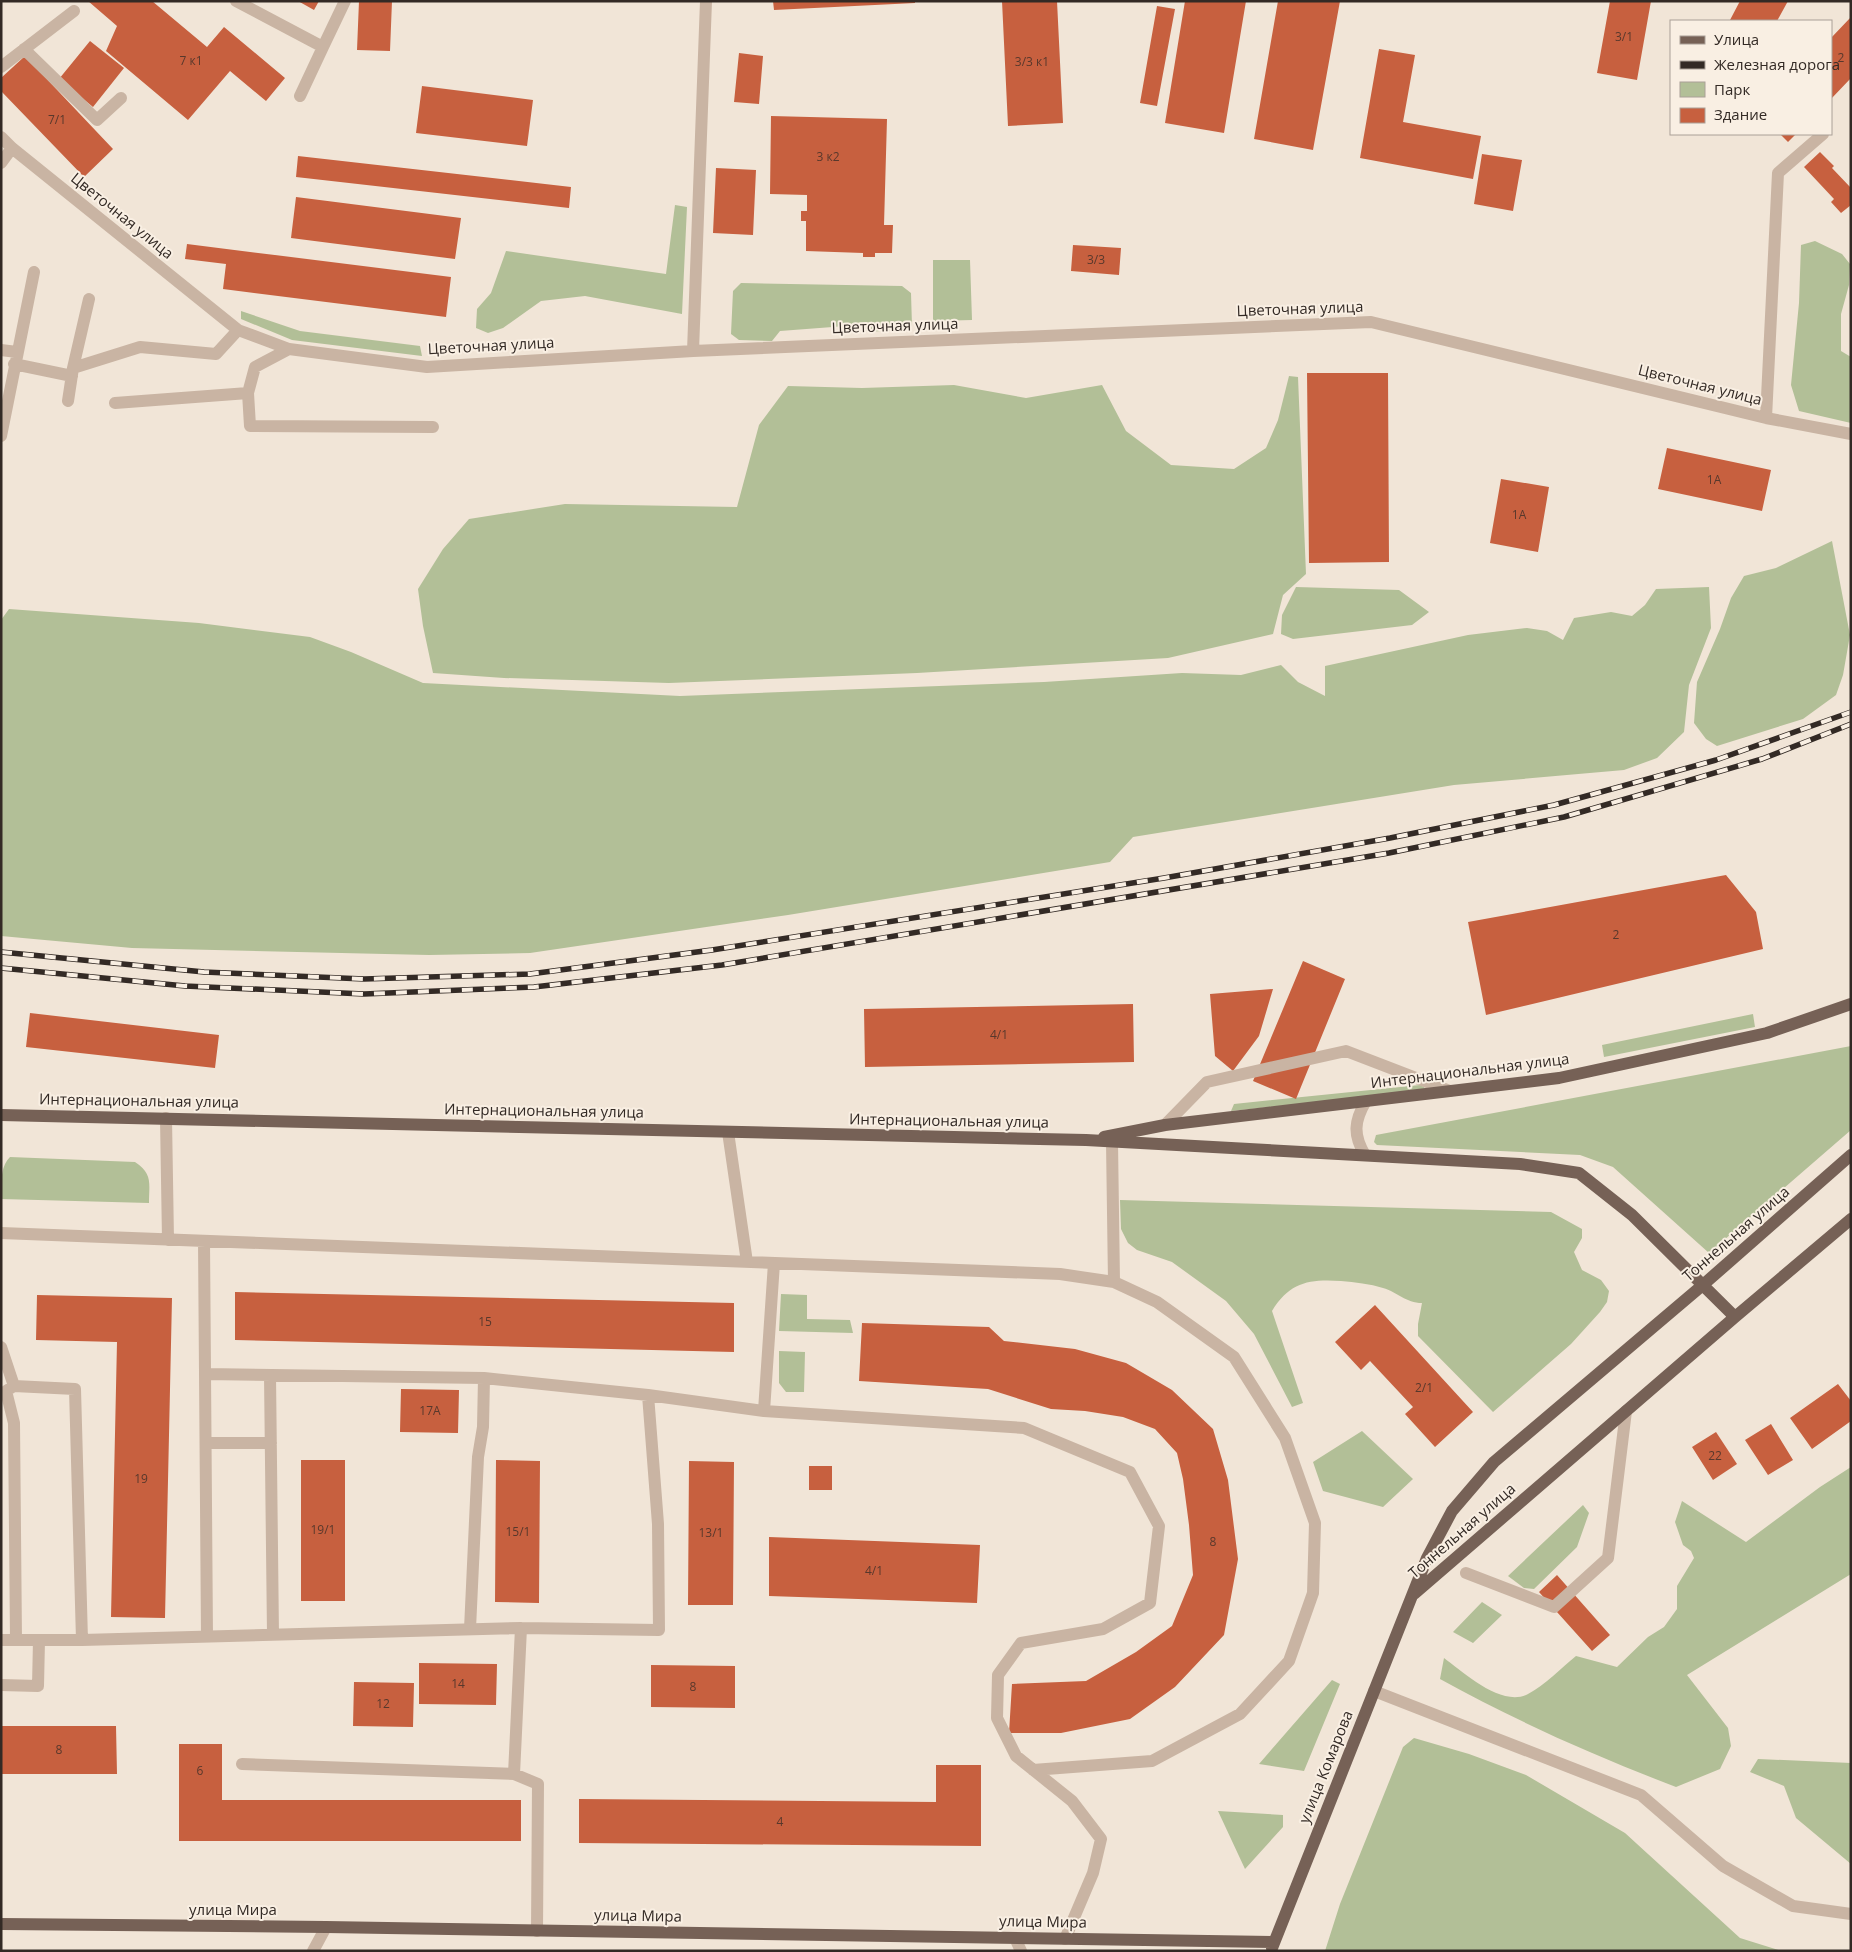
<svg xmlns="http://www.w3.org/2000/svg" width="1852" height="1952" font-family="'Open Sans',sans-serif">
	<style>
		.green { fill: #b2bf97 }
		.building { fill: #c7603f }
		.lines { fill: none; stroke-linecap: round; stroke-linejoin: round }
		.minor { stroke: #c9b4a3; stroke-width: 12 }
		.major { stroke: #766156; stroke-width: 12 }
		.rail-casing { stroke: #332a25; stroke-width: 5.5 }
		.rail { stroke: #f9efe3; stroke-width: 4; stroke-dasharray: 11; stroke-linecap: butt }
		.labels { text-anchor: middle; stroke-width: 4; stroke-linejoin: round; paint-order: stroke }
		.number-label { font-size: 12px; fill: #58382c }
		.street-label { font-size: 15px; fill: #332a25; stroke: #f9efe3 }
	</style>
	<rect width="100%" height="100%" fill="#f1e5d7"/>
	<!-- green -->
	<path class="green" d="M675,205L687,207L682,314L585,296L541,301L503,328L488,333L476,328L477,309L491,293L506,251L666,274Z
		M1815,241L1842,254L1850,264L1849,285L1841,314V351L1851,357V423L1799,411L1791,385L1799,303L1801,245Z
		M933,260H970L972,320L933,321Z
		M741,283L902,286L911,293L912,326L907,329L868,332L859,325L780,331L772,341L739,340L731,334L733,291Z
		M241,311L300,331L420,346L422,356L292,340L241,319Z
		M1289,376L1298,377L1306,574L1283,595L1273,634L1168,658L917,673L669,683L504,678L433,673L423,626L418,589L443,549L469,519L565,504L737,507L759,425L788,386L862,388L954,385L1026,398L1102,385L1126,431L1171,465L1234,469L1266,448L1278,420Z
		M1832,541L1850,635L1843,675L1836,695L1803,719L1717,746L1706,739L1694,723L1697,682L1720,629L1731,598L1744,576L1776,568Z
		M1296,587L1399,590L1429,612L1412,625L1293,639L1281,634L1282,615Z
		M1709,587L1711,628L1689,685L1684,732L1657,758L1624,770L1454,785L1133,837L1110,862L788,915L530,953L429,955L132,948L1,936V620L9,609L199,623L310,637L351,652L423,683L680,696L1044,682L1182,673L1241,675L1281,665L1298,682L1325,696V666L1468,635L1527,628L1547,631L1563,640L1574,618L1611,612L1632,616L1645,605L1656,589Z
		M1753,1014L1755,1027L1604,1057L1602,1045Z
		M1851,1046V1130L1709,1253L1613,1167L1580,1155L1377,1145L1374,1142L1376,1135Z
		M1420,1085L1424,1087L1426,1091L1231,1111L1234,1104Z
		M10,1157L135,1162C153,1174 149,1183 149,1203L1,1199C1,1186 0,1166 10,1157Z
		M1120,1200L1551,1212L1582,1229V1238L1574,1252L1582,1270L1601,1280L1609,1291L1607,1302L1600,1312L1571,1344L1493,1412L1418,1336V1324L1422,1303C1406,1303 1397,1292 1383,1288C1370,1284 1355,1282 1341,1281C1309,1279 1290,1282 1272,1311L1303,1403L1292,1407L1254,1334L1226,1301L1172,1262L1137,1250L1128,1243L1121,1229Z
		M781,1294L807,1295V1319L850,1320L853,1333L779,1331Z
		M779,1351L805,1352L804,1392H786L779,1383Z
		M1362,1431L1413,1479L1383,1507L1323,1491L1313,1462Z
		M1851,1467V1574L1687,1675L1728,1728L1731,1746L1720,1769L1676,1787C1595,1756 1516,1721 1440,1679L1444,1658C1463,1672 1502,1708 1528,1694C1545,1685 1561,1668 1576,1656L1617,1667L1648,1637L1664,1627L1677,1609V1586L1694,1558L1691,1551L1683,1545L1675,1522L1682,1501L1746,1542L1820,1487Z
		M1583,1505L1589,1513L1577,1547L1534,1589L1524,1588L1508,1576Z
		M1482,1602L1502,1615L1473,1643L1453,1632Z
		M1332,1680L1340,1684L1304,1771L1259,1764Z
		M1414,1738L1469,1754L1526,1775L1625,1833L1740,1938L1782,1951H1325L1340,1904L1403,1747Z
		M1758,1759L1851,1763V1864L1796,1818L1784,1786L1750,1772Z
		M1218,1811L1283,1815V1827L1245,1869Z"/>
	<!-- building -->
	<path class="building" d="M88,1H152L207,47L224,27L285,78L266,101L230,71L188,120L106,51L117,26Z
		M298,1H319L314,10Z
		M359,1H392L390,51L357,50Z
		M773,1H915V3L774,10Z
		M1002,1H1057L1063,123L1008,126Z
		M1185,1H1246L1224,133L1165,123Z
		M1278,1H1340L1313,150L1254,139Z
		M1610,1H1651L1637,80L1597,73Z
		M1740,1H1788L1777,21H1733L1730,20Z
		M1157,6L1175,9L1157,106L1140,103Z
		M1851,17V78L1831,99V38Z
		M90,41L124,68L93,107L59,79Z
		M1379,49L1415,55L1403,122L1481,136L1473,179L1360,158Z
		M739,53L763,56L759,104L734,102Z
		M25,56L113,149L84,177L1,91V78Z
		M422,86L533,100L527,146L416,133Z
		M771,116L887,119L884,225H893L892,253H875V257H863V253L806,251V221H801V211H807V195L770,194Z
		M1780,134H1796L1788,142Z
		M1820,152L1834,166L1832,168L1851,188V205L1841,213L1831,202L1834,199L1804,167Z
		M1482,154L1522,160L1513,211L1474,204Z
		M298,156L571,187L569,208L296,177Z
		M716,168L756,170L753,235L713,233Z
		M296,197L461,218L455,259L291,238Z
		M187,244L451,277L446,317L223,289L226,264L185,259Z
		M1073,245L1121,248L1119,275L1071,271Z
		M1307,373H1388L1389,562L1309,563Z
		M1667,448L1771,470L1762,511L1658,489Z
		M1501,479L1549,487L1538,552L1490,543Z
		M1726,875L1756,912L1763,949L1486,1015L1468,922Z
		M1303,961L1345,979L1296,1099L1253,1081Z
		M1273,989L1259,1036L1233,1071L1215,1056L1210,994Z
		M1133,1004L1134,1062L865,1067L864,1009Z
		M30,1013L219,1035L215,1068L26,1047Z
		M235,1292L734,1303V1352L235,1340Z
		M37,1295L172,1298L165,1618L111,1617L117,1342L36,1340Z
		M1375,1305L1473,1412L1435,1447L1405,1414L1413,1407L1370,1361L1361,1370L1335,1342Z
		M862,1323L989,1327L1004,1341L1075,1349L1126,1363L1172,1390L1213,1429L1228,1480L1238,1559L1224,1635L1175,1687L1130,1719L1061,1733H1009L1012,1684L1086,1681L1136,1652L1172,1626L1193,1575L1189,1525L1183,1479L1177,1453L1155,1429L1123,1417L1085,1411L1051,1409L988,1389L859,1381Z
		M1838,1384L1851,1401V1421L1812,1449L1790,1418Z
		M401,1389L459,1390L458,1433L400,1432Z
		M1771,1424L1793,1460L1768,1475L1745,1440Z
		M1716,1432L1737,1464L1713,1480L1692,1447Z
		M301,1460H345V1601H301Z
		M496,1460L540,1461L539,1603L495,1602Z
		M689,1461L734,1462L733,1605H688Z
		M809,1466H832V1490H809Z
		M769,1537L980,1545L977,1603L769,1596Z
		M1557,1575L1610,1635L1592,1651L1539,1592Z
		M419,1663L497,1664L496,1705L419,1704Z
		M651,1665L735,1666V1708L651,1707Z
		M354,1682L414,1683L413,1727L353,1726Z
		M1,1726H116L117,1774H1Z
		M179,1744H222V1800H521V1841H179Z
		M936,1765H981V1846L579,1843V1799L936,1802Z"/>
	<g class="lines">
		<!-- minor -->
		<path class="minor" d="M236,1L323,47L300,96
			M323,47L345,1
			M24,49L97,120L121,98
			M1,67L74,11
			M1,137L12,148L238,330L289,349L427,367L693,351L1371,322L1766,418L1851,434
			M1,163L12,148
			M289,349L255,367L248,393L250,426L433,427
			M1,350L17,352
			M693,351L706,1
			M14,364L72,376
			M73,368L140,347L216,354L238,330
			M68,401L73,368L89,299
			M115,403L248,393
			M1766,418L1778,173L1823,134
			M1,436L34,272
			M166,1118L168,1240
			M1165,1125L1207,1082L1346,1051L1450,1091
			M728,1132L747,1262
			M1112,1142L1114,1282
			M1365,1155C1353,1135 1354,1121 1366,1101
			M1,1233L1060,1274L1114,1282L1157,1302L1234,1357L1285,1438L1315,1523L1313,1593L1289,1661L1240,1714L1152,1761L1033,1770
			M204,1241L207,1637
			M1,1347L14,1386L75,1389L82,1640
			M205,1374L484,1378L648,1395L764,1411L1024,1428L1130,1472L1159,1526L1150,1603L1103,1629L1021,1643L998,1675L997,1718L1016,1756L1072,1801L1101,1839L1093,1873L1065,1939
			M270,1375L273,1635
			M14,1386L6,1391L14,1423L16,1640
			M764,1411L774,1263
			M206,1443H271
			M1466,1573L1554,1607L1608,1558L1626,1411
			M470,1629L478,1457L483,1427L484,1378
			M1,1640H82L521,1628L659,1630L658,1524L648,1395
			M1,1685L38,1686L39,1640
			M1374,1691L1641,1795L1723,1866L1793,1906L1851,1914
			M242,1764L514,1774L538,1784L537,1931
			M514,1774L521,1628
			M1015,1938L1021,1951
			M313,1951L326,1927"/>
		<!-- major -->
		<path class="major" d="M1,1115L1086,1140L1520,1164L1579,1173L1632,1215L1735,1317
			M1104,1137L1165,1125L1559,1078L1767,1033L1851,1004
			M1414,1594L1735,1317L1851,1219
			M1,1924L326,1927L1274,1942
			M1272,1948L1427,1558L1452,1511L1494,1462L1704,1284L1851,1155"/>
		<defs>
			<path id="rail" d="M1,952L204,972L364,979L530,974L712,950L1164,878L1390,838L1554,805L1716,760L1851,712
				M1,968L185,986L364,994L534,987L722,965L1389,853L1564,817L1762,759L1851,724"/>
		</defs>
		<!-- rail casing -->
		<use href="#rail" class="rail-casing"/>
		<!-- rail -->
		<use href="#rail" class="rail"/>
	</g>
	<g class="labels">
		<!-- number labels -->
		<g class="number-label">
			<text x="1624" y="41">3/1</text>
			<text x="1841" y="62">2</text>
			<text x="191" y="65">7 к1</text>
			<text x="1032" y="66">3/3 к1</text>
			<text x="57" y="124">7/1</text>
			<text x="828" y="161">3 к2</text>
			<text x="1096" y="264">3/3</text>
			<text x="1714" y="484">1А</text>
			<text x="1519" y="519">1А</text>
			<text x="1616" y="939">2</text>
			<text x="999" y="1039">4/1</text>
			<text x="485" y="1326">15</text>
			<text x="1424" y="1392">2/1</text>
			<text x="430" y="1415">17А</text>
			<text x="1715" y="1460">22</text>
			<text x="141" y="1483">19</text>
			<text x="323" y="1534">19/1</text>
			<text x="518" y="1536">15/1</text>
			<text x="711" y="1537">13/1</text>
			<text x="1213" y="1546">8</text>
			<text x="874" y="1575">4/1</text>
			<text x="458" y="1688">14</text>
			<text x="693" y="1691">8</text>
			<text x="383" y="1708">12</text>
			<text x="59" y="1754">8</text>
			<text x="200" y="1775">6</text>
			<text x="780" y="1826">4</text>
		</g>
		<!-- street labels -->
		<g class="street-label">
			<text transform="translate(122 216) rotate(39)" y="5">Цветочная улица</text>
			<text transform="translate(1300 309) rotate(-2)" y="5">Цветочная улица</text>
			<text transform="translate(895 326) rotate(-2)" y="5">Цветочная улица</text>
			<text transform="translate(491 346) rotate(-3)" y="5">Цветочная улица</text>
			<text transform="translate(1700 385) rotate(14)" y="5">Цветочная улица</text>
			<text transform="translate(1470 1071) rotate(-7)" y="5">Интернациональная улица</text>
			<text transform="translate(139 1101) rotate(1)" y="5">Интернациональная улица</text>
			<text transform="translate(544 1111) rotate(1)" y="5">Интернациональная улица</text>
			<text transform="translate(949 1121) rotate(1)" y="5">Интернациональная улица</text>
			<text transform="translate(1736 1234) rotate(-41)" y="5">Тоннельная улица</text>
			<text transform="translate(1462 1531) rotate(-41)" y="5">Тоннельная улица</text>
			<text transform="translate(1326 1767) rotate(-68)" y="5">улица Комарова</text>
			<text x="233" y="1915">улица Мира</text>
			<text transform="translate(638 1916) rotate(1)" y="5">улица Мира</text>
			<text transform="translate(1043 1922) rotate(1)" y="5">улица Мира</text>
		</g>
	</g>
	<!-- border -->
	<rect width="1852" height="1952" fill="none" stroke="#332a25" stroke-width="5"/>
	<!-- legend -->
	<rect x="1670" y="20" width="162" height="115" fill="#f9efe3" stroke="#aaa097"/>
	<rect x="1680" y="36" width="25" height="8" fill="#766156" stroke="#aaa097"/>
	<text x="1714" y="45" font-size="15" fill="#332a25">Улица</text>
	<rect x="1680" y="61" width="25" height="8" fill="#332a25" stroke="#aaa097"/>
	<text x="1714" y="70" font-size="15" fill="#332a25">Железная дорога</text>
	<rect x="1680" y="82" width="25" height="15" fill="#b2bf97" stroke="#aaa097"/>
	<text x="1714" y="95" font-size="15" fill="#332a25">Парк</text>
	<rect x="1680" y="108" width="25" height="15" fill="#c7603f" stroke="#aaa097"/>
	<text x="1714" y="120" font-size="15" fill="#332a25">Здание</text>
</svg>
